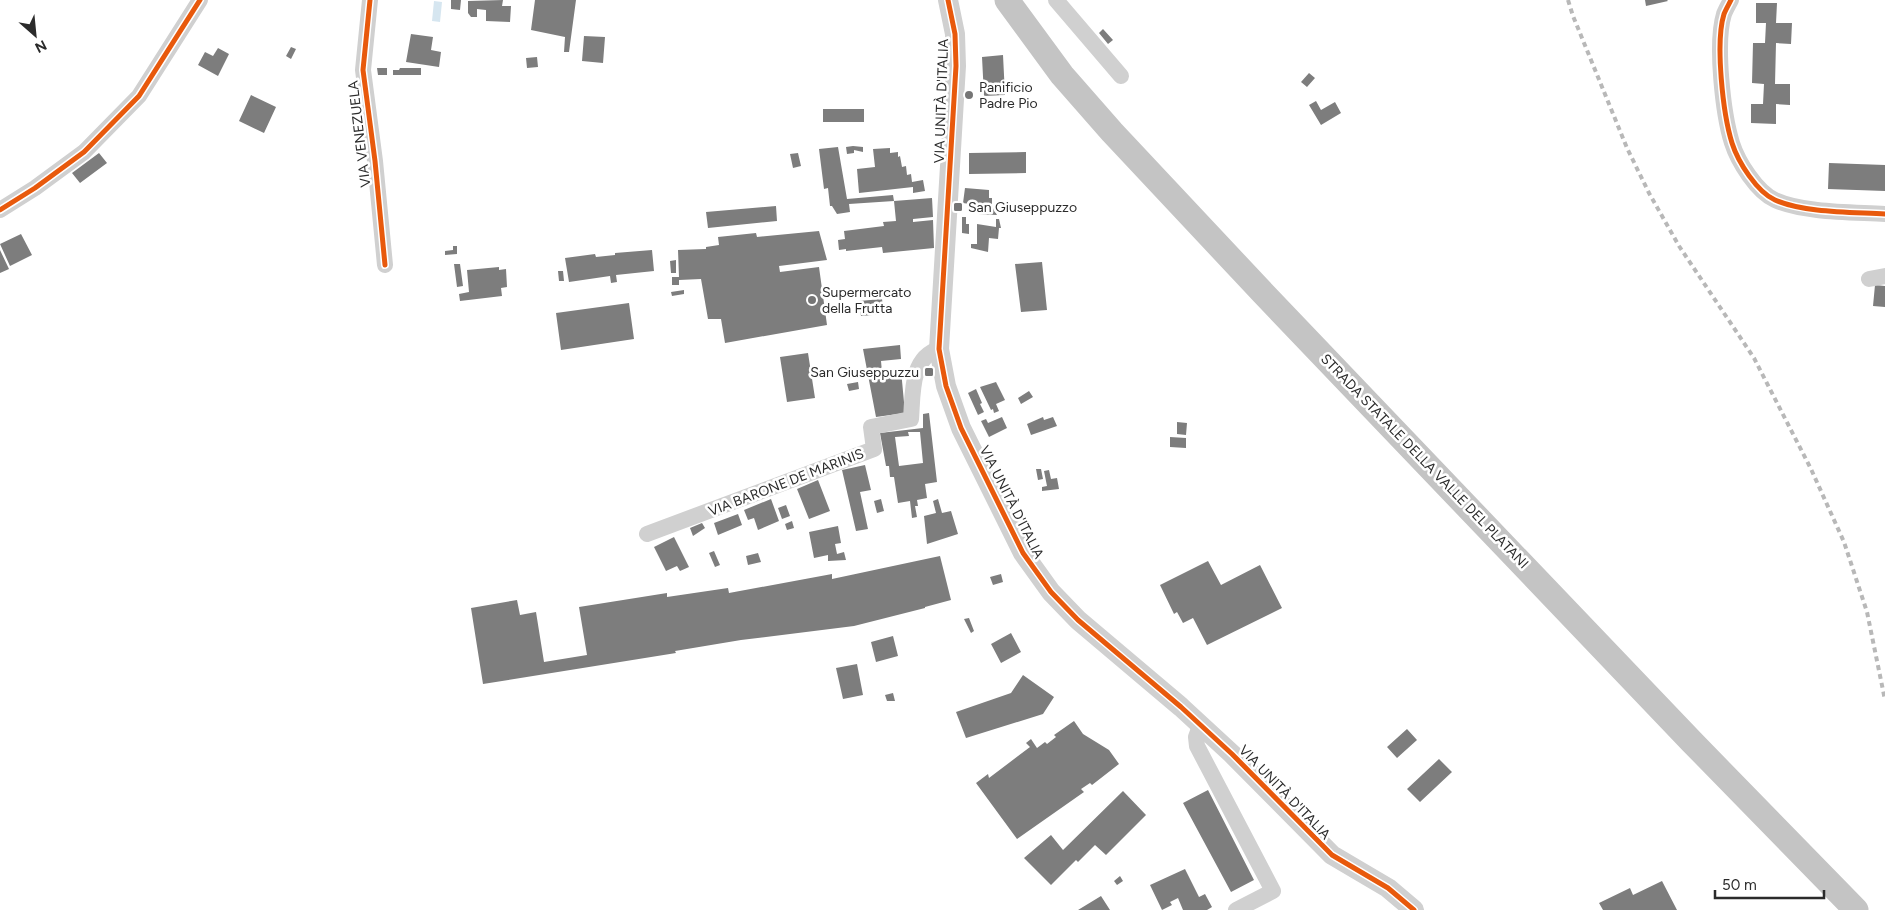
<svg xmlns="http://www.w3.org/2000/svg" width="1885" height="910" font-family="Figtree,sans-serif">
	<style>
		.water { fill: #d6e6f0 }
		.building { fill: #7d7d7d; fill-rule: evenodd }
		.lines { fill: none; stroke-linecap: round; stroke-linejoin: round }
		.minor { stroke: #d0d0d0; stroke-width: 16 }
		.tertiary { stroke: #d0d0d0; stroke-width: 20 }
		.primary { stroke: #c4c4c4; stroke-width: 25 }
		.rail { stroke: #b8b8b8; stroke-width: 4; stroke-dasharray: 5 4; stroke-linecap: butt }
		.cycleway-casing { stroke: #fff; stroke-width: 8 }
		.cycleway { stroke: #e8590c; stroke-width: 5 }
		.poi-dot { fill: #757575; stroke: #fff; stroke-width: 2 }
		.labels { text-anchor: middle; stroke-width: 5; stroke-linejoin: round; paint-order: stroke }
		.poi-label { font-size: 14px; fill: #2b2b2b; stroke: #fff; text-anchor: start }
		.street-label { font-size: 14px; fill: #2b2b2b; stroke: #fff }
	</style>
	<rect width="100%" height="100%" fill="#fff"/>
	<!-- water -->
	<path class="water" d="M434,1L442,2L440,22L432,21Z"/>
	<!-- building -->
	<path class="building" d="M451,0H461L460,10L451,9Z
		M503,0L502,6H511L510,22L486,21V10L477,9V17H471L468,13V1Z
		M535,0H576L569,52H564L565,37L531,30Z
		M1645,0H1667L1668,1L1646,6Z
		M1756,3H1777L1776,23H1792L1791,44L1776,43L1775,84H1790V105L1776,104V124L1751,123V104H1763L1764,84L1752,83L1753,43H1765L1766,23H1756Z
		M1103,29L1113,40L1108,44L1099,33Z
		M411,34L433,37L431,50L441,52L439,67L406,62Z
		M584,36L605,37L603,63L582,61Z
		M291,47L296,49L291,59L286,56Z
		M218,48L229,54L218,76L198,65L205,52L213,56Z
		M1003,55L1005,95L984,96L982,57Z
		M537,57L538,67L527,68L526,58Z
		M377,68H387V75H378Z
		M400,68H421V75H393V70H399Z
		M1309,73L1315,78L1307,87L1301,82Z
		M251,95L276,107L264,133L239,121Z
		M1316,101L1321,110L1335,102L1341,113L1321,125L1309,105Z
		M823,109H864V122H823Z
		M853,146L863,147V152L854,150V153L847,154L846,147Z
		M838,147L847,199L893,195L894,201L849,204L850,212L837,214L832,206H830L828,188L824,189L819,149Z
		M890,148V153L898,152V157L900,156L902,167L906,166L907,175L911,174L912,182L923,180L925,191L913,193V187L859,193L857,169L875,167L873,149Z
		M1026,152V173L969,174V153Z
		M99,153L107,163L80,183L72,173Z
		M798,153L801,166L793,168L790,154Z
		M1829,163L1885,165V191L1828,189Z
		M965,188L989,190V198H992V206L997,215L978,214L976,205L963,203Z
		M932,198L933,217L913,219V222L933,220L934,248L883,253L882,247L846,251V249L839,250L838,240L845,239L844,231L884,226L883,222L896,221L894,201Z
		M776,206L777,221L708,228L706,212Z
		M962,217H966V224H969V234L962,233Z
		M996,219H999L1001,228H999L998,239L989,238L988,252L971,248V244H977V224L996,227Z
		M819,231L827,260L779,266L780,272L819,267L827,325L725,343L721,319H708L701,279L679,280V285H672V277H679L678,250L706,249V247L719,245L718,237L756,233L757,237Z
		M21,234L32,255L10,266L0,244Z
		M453,246H457V254L445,255V251L453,250Z
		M0,250L9,269L0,273Z
		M652,250L654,271L616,275L617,282L611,283L610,276L569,282L565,258L595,254L596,257L615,255V253Z
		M676,260V273H671L670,261Z
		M1042,262L1047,310L1021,312L1015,264Z
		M454,264H460L463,286L457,287Z
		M499,267V270L506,269L507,287L501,288L502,296L460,301L459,294L469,292L467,270Z
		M558,271H563L564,281H559Z
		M1875,285L1885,286V307L1873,306Z
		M684,290V294L672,296L671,292Z
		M882,299L884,314L861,316L859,301Z
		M629,303L634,339L561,350L556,313Z
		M900,345L901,359L881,361L882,372L901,370L905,413L876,417L863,349Z
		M808,353L815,398L787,402L780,357Z
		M858,382L859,389L849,391L847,384Z
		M996,382L1005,400L996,404L999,411L994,413L993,409L991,410L980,387Z
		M976,389L982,403L980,404L984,412L978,415L968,393Z
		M1029,391L1033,397L1021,404L1018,398Z
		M929,413L937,482L925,484L927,498L917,500L918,506H915L917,517L912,518L910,501L898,503L894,477H890L889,466H886L880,433L923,428V414ZM908,432H920L923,463L899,466L895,437L909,436Z
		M1002,417L1007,428L989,437L981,421L986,419L988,423Z
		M1043,417L1044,420L1053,417L1057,426L1031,435L1027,424Z
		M1177,422L1187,423L1186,435L1177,434Z
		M1170,437L1186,438V448L1170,447Z
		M865,465L871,490L860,492L868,529L856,531L842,470Z
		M1036,469H1041L1043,479L1038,480Z
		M1049,470L1051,479L1057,478L1059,489L1042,491V487L1047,486L1044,471Z
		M818,480L830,511L809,519L797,489Z
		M771,499L779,521L758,530L754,518L748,520L744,510Z
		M881,499L884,511L877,513L874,501Z
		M938,499L942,513L951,511L958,534L927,544L924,516L936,513L933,501Z
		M786,505L790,516L782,519L778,508Z
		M738,514L742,525L718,535L714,523Z
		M792,521L794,528L787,530L785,524Z
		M702,523L705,528L693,536L690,528Z
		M838,526L841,543L835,544L837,554L844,552L846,560L828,561V555L814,558L809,532Z
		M674,537L689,567L680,571L677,566L666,571L654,547Z
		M714,551L720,565L715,567L709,553Z
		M758,553L761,562L748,565L746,556Z
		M940,556L951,600L925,607V608L854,626L741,640L675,651L676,653L483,684L471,608L517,600L520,615L536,612L544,662L587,655L579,607L667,593V597L728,588L729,593L832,574V579Z
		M1208,561L1221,585L1260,565L1282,608L1207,645L1193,618L1183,623L1177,612L1174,614L1160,585Z
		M1001,574L1003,582L993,585L990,577Z
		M969,618L974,631L971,633L964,619Z
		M1011,633L1021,652L1001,663L991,644Z
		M893,636L898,656L876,662L871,642Z
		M857,664L863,695L843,699L836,668Z
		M1023,675L1054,697L1043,714L966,738L956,712L1011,693Z
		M893,693L895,701H887L885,695Z
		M1074,721L1083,734L1109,750L1119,764L1092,785L1090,783L1081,789L1084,792L1017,839L976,783L988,774L989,778L1030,747L1026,743L1031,739L1037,748L1045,742L1047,744L1056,737L1054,735Z
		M1407,729L1417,740L1397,758L1387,747Z
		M1439,759L1452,772L1420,802L1407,789Z
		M1208,790L1254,880L1231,892L1183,803Z
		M1123,791L1146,815L1106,855L1095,845L1078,862L1076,860L1051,885L1024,858L1051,835L1063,850Z
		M1185,869L1199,897L1205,894L1212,907L1207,910H1183L1178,898L1170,902L1172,905L1162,910L1150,885Z
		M1120,876L1123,881L1117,885L1114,881Z
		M1662,881L1677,910H1603L1599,903L1630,888L1633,895Z
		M1101,896L1110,910H1078Z"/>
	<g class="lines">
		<!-- minor -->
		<path class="minor" d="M370,0L363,70L375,161L385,265
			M1056,0L1121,76
			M1731,0C1729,4 1726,9 1724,14C1715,43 1723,114 1732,143C1738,162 1757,192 1775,200C1804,213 1853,212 1885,214
			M0,210L35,188L84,152L139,96L200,0
			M1869,279L1885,276
			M647,534L874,449L871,427L911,419C913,394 910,358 939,349
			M1200,726L1196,737L1197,746L1273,891L1236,910"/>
		<!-- tertiary -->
		<path class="tertiary" d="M948,0L955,34L956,66L939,349L946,386L961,428L1023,553L1051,592L1078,620L1181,707L1232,754L1332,855L1388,888L1414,910"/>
		<!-- primary -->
		<path class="primary" d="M1007,0L1062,75L1112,132L1263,293L1692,742L1856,910"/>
		<!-- rail -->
		<path class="rail" d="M1568,0L1573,16L1627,148L1649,193L1679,246L1754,358L1811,469L1844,542L1867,612L1885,700"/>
		<defs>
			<path id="cycleway" d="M370,0L363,70L375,161L385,265
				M948,0L955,34L956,66L939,349L946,386L961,428L1023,553L1051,592L1078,620L1181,707L1232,754L1332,855L1388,888L1414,910
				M1731,0C1729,4 1726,9 1724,14C1715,43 1723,114 1732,143C1738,162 1757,192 1775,200C1804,213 1853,212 1885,214
				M0,210L35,188L84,152L139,96L200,0"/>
		</defs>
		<!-- cycleway casing -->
		<use href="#cycleway" class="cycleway-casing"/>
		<!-- cycleway -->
		<use href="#cycleway" class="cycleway"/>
	</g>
	<!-- markers -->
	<g class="poi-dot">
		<circle cx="969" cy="95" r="5"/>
		<rect x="953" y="202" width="10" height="10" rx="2.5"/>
		<circle cx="812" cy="300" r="5"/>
		<rect x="924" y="367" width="10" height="10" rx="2.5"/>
	</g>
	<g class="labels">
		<!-- poi labels -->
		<g class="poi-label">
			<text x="979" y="92">Panificio<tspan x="979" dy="16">Padre Pio</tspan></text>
			<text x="968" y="212">San Giuseppuzzo</text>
			<text x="822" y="297">Supermercato<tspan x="822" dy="16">della Frutta</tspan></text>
			<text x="919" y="377" text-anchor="end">San Giuseppuzzu</text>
		</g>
		<!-- street labels -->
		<g class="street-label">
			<text transform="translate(941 101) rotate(-88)" y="5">VIA UNITÀ D'ITALIA</text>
			<text transform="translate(359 134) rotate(-97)" y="5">VIA VENEZUELA</text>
			<text transform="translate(1425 461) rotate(46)" y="5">STRADA STATALE DELLA VALLE DEL PLATANI</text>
			<text transform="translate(786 482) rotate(-21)" y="5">VIA BARONE DE MARINIS</text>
			<text transform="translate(1012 502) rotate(63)" y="5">VIA UNITÀ D'ITALIA</text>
			<text transform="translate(1285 792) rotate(46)" y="5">VIA UNITÀ D'ITALIA</text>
		</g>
	</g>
	<!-- north arrow -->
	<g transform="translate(35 35) rotate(153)" stroke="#ffffff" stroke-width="4" paint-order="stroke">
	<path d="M0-4L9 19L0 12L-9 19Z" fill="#2b2b2b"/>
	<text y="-8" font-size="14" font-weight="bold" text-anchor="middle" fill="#2b2b2b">N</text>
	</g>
	<!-- scale -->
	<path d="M1715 890v8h109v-8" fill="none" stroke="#2b2b2b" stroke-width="2.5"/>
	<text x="1722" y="890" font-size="15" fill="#2b2b2b" stroke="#ffffff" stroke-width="4" paint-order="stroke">50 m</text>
</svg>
